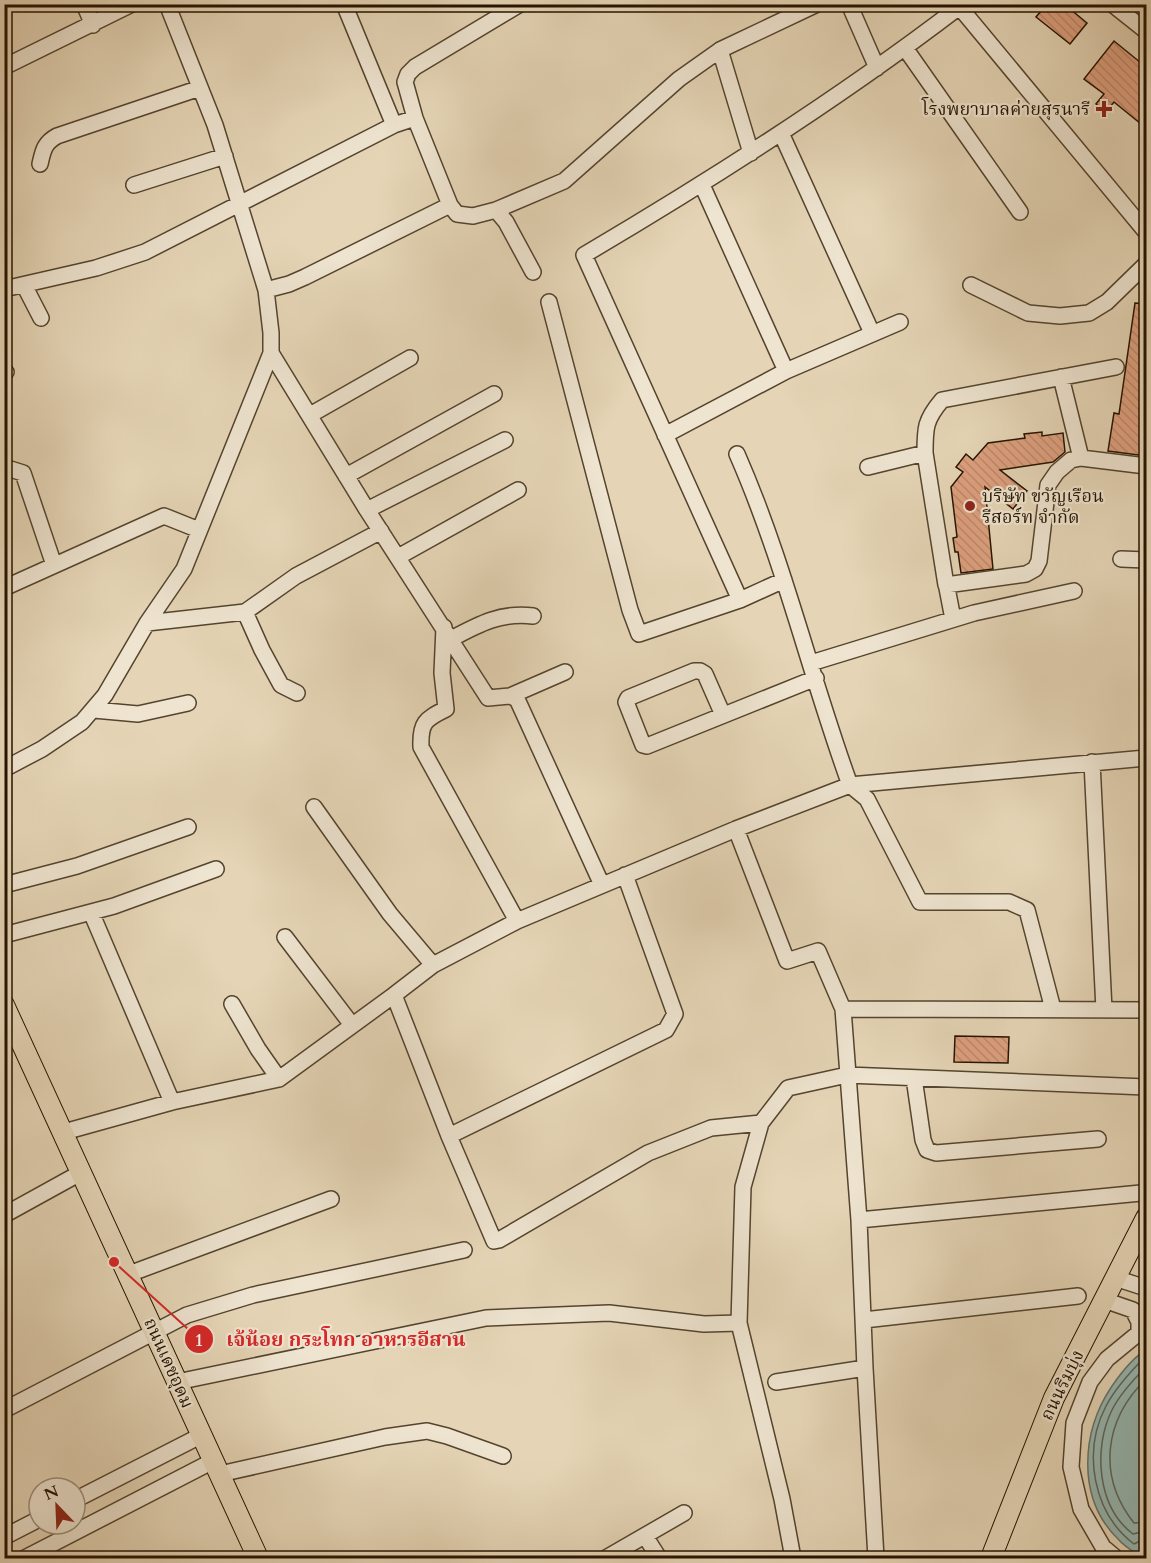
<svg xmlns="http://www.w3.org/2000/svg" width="1151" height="1563" font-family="Cardo,'Noto Serif Thai',serif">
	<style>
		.water { fill: #96b8b3; stroke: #68766b; stroke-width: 1.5 }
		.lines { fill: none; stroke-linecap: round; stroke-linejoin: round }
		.shore { stroke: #5d665a; stroke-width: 1.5 }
		.building { fill: url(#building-back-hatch); stroke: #241300; stroke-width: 1.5 }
		.minor-casing { stroke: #54442e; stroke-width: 18 }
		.major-casing { stroke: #241300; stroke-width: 22 }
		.minor { stroke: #eee4d0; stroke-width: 15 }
		.major { stroke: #e5d5b6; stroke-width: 20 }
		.poi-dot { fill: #8f2418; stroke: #eee4d0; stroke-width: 2 }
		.labels { text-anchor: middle; stroke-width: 4.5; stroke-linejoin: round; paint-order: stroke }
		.poi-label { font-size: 18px; fill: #241300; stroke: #eee4d0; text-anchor: end }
		.street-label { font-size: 18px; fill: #241300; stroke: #eee4d0 }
		.leader { fill: none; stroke: #d62828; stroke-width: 2 }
		.callout-dot { fill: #d62828; stroke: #eee4d0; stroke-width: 2 }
		.mark-label { font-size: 18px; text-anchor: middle; font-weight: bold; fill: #fff }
		.callout-label { font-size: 20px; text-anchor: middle; font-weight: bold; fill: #d62828; stroke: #eee4d0; stroke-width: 4.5; stroke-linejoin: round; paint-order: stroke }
	</style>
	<defs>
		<pattern id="building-back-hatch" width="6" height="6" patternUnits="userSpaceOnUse" patternTransform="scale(1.5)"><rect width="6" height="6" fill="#dea07f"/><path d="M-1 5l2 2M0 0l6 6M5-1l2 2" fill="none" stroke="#be896c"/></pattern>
	</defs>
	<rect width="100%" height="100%" fill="#e5d5b6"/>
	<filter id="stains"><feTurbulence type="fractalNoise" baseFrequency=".00333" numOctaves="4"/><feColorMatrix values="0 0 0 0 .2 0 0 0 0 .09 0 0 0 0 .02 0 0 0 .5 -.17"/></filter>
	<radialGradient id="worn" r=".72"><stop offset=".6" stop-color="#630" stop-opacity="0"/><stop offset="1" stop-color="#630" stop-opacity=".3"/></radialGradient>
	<!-- water -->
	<path class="water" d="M1146,1350V1541L1137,1554C1131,1550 1124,1546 1119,1540C1076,1499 1081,1432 1112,1386C1121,1373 1132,1358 1146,1350Z"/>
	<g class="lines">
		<!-- shore -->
		<path class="shore" d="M1146,1356C1131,1371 1116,1387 1106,1406C1082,1452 1093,1513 1134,1544L1146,1538
			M1146,1367C1133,1380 1120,1394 1112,1410C1093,1448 1097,1507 1133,1534L1146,1531
			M1146,1379C1104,1420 1097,1476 1134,1523L1146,1522"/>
	</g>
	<!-- building -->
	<path class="building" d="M1047,4H1064L1087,23L1070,44L1036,17Z
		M1114,41L1146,67V117L1141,124L1114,102L1106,112L1096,104L1104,94L1084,79Z
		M1135,303L1146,304V456L1108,451L1114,413L1119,414Z
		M1042,432V436L1063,433L1065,452L1053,462L1000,470L1027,491L1013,509L985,487L993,569L961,573L958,552H955L953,538L957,537L951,487L963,472L956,467L966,454L973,460L988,443L1025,438L1024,434Z
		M955,1036L1009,1037L1008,1063L954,1062Z"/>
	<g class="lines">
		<defs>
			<path id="minor" d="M84,4L93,25
				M344,4L394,125
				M520,4L415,67L408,74L405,82L415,118L450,205L457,214L473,216L496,210L564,181L679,79L720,50L817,4
				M849,4L877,68
				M957,4L1146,232
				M1112,4L1146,31
				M905,48L1020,212
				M720,50L751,153
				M4,67L132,4
				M781,133L872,333
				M40,164C43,151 44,143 57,136L200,88
				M134,185L225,156
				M702,185L786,371
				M496,210L506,222L533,272
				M24,285L41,318
				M971,285L1028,313L1060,316L1089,313L1107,302L1146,264
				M4,289L96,268L145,252L394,125L415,118
				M266,290L289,284L305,277L450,205
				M549,302L630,610L639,634L740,600L784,580
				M271,353L367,510L488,698L510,696L517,699L602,885
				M4,372H6
				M1061,377L1081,458
				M310,415L410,358
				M665,435L786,371L900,322
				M925,453L946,585L1026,574L1035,569L1039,561L1048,485L1057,472L1071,460L1081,458L1146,466
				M737,454C784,561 810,675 850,785L867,799L920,902H1009L1027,910L1053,1009
				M4,467L23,473L54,565
				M868,467L925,453C925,428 925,420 942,400L1116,367
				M346,476L494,394
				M367,510L505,440
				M398,557L518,490
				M1121,559L1146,560
				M4,588L164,516L199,530
				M947,588L953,619
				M740,600L584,255C713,179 840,98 959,7
				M245,612L262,650L281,685L297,693
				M147,623L245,612L296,576L381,531
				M444,627L442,673L446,709C425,719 420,723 421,747L517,921
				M451,639C479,624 501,612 533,616
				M811,663L974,613L1074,591
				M510,696L565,672
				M94,710L138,714L188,703
				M723,715L705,674L700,671H694L628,698L626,702L643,745L647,746L816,678
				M1092,762L1104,1010
				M4,769L42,749L82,722L105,695L147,623L184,569L271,353V333L266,290L215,125L167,4
				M314,807L390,914L433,965
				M736,829L787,961L818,951L843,1009L859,1220L865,1368L876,1558
				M4,885L77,866L188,827
				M91,912L172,1102
				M4,935L114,906L216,869
				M285,937L352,1025
				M394,995L449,1136L494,1241L499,1240L648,1153L711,1128L761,1123
				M232,1004L258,1049L279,1079
				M843,1009L1146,1010
				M914,1078L923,1140L927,1150L936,1153L1098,1139
				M64,1132L172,1102L279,1079L394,995L433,965L517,921L736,829L850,785L1146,758
				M449,1136L666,1030L675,1014L625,875
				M4,1215L82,1172
				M859,1220L1141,1193
				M129,1274L331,1199
				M1115,1278L1146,1288
				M1104,1300L1133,1310L1139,1322V1331
				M864,1320L1078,1296
				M177,1382L486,1318L609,1313L704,1324L739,1323
				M776,1382L865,1368
				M4,1410L187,1315L253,1295L464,1250
				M220,1474L385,1437L427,1431L447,1436L503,1456
				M75,1500L202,1435
				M645,1536L659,1558
				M4,1537L39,1519
				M25,1558L213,1461
				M606,1558L684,1513
				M793,1558L782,1499L739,1323L743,1187L761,1123L788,1088L847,1075L1146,1087
				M1116,1558L1103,1547L1081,1509L1071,1467L1074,1423L1090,1382L1107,1359L1146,1327"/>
			<path id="major" d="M4,1005L258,1558
				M991,1558L1054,1398L1146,1218"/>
		</defs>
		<!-- minor casing -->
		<use href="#minor" class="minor-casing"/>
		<!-- major casing -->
		<use href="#major" class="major-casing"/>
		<!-- minor -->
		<use href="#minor" class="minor"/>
		<!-- major -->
		<use href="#major" class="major"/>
	</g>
	<!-- markers -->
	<g class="poi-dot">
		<path d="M1101 100h6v6h6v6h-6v6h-6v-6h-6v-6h6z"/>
		<circle cx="970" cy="506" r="6"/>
	</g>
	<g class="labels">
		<!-- poi labels -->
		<g class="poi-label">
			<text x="1090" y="115">โรงพยาบาลค่ายสุรนารี</text>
			<text x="982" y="502" text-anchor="start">บริษัท ขวัญเรือน<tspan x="982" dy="21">รีสอร์ท จำกัด</tspan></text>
		</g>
		<!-- street labels -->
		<g class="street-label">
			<text transform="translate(169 1363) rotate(66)" y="6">ถนนเดชอุดม</text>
			<text transform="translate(1062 1385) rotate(-64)" y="6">ถนนริมบุ่ง</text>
		</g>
	</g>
	<!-- callouts -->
	<path class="leader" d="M114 1262L199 1339"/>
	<g class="callout-dot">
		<circle cx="114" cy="1262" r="6"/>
		<circle cx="199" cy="1339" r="15"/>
	</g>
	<g class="mark-label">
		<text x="199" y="1346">1</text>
	</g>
	<g class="callout-label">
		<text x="346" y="1346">เจ้น้อย กระโทก อาหารอีสาน</text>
	</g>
	<!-- margin -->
	<rect width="1151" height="1563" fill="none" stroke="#e5d5b6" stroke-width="24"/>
	<rect x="6" y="6" width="1139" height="1551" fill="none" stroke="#241300" stroke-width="3"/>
	<rect x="12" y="12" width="1127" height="1539" fill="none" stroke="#241300" stroke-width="1.5"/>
	<!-- north arrow -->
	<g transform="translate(57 1506) rotate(337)"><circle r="28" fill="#eee4d0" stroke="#9d907d" stroke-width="1.5"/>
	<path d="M0-4.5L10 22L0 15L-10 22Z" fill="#8f2418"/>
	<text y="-9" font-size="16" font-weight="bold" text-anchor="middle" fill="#241300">N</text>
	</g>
	<rect width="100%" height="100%" filter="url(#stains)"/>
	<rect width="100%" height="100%" fill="url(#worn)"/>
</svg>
